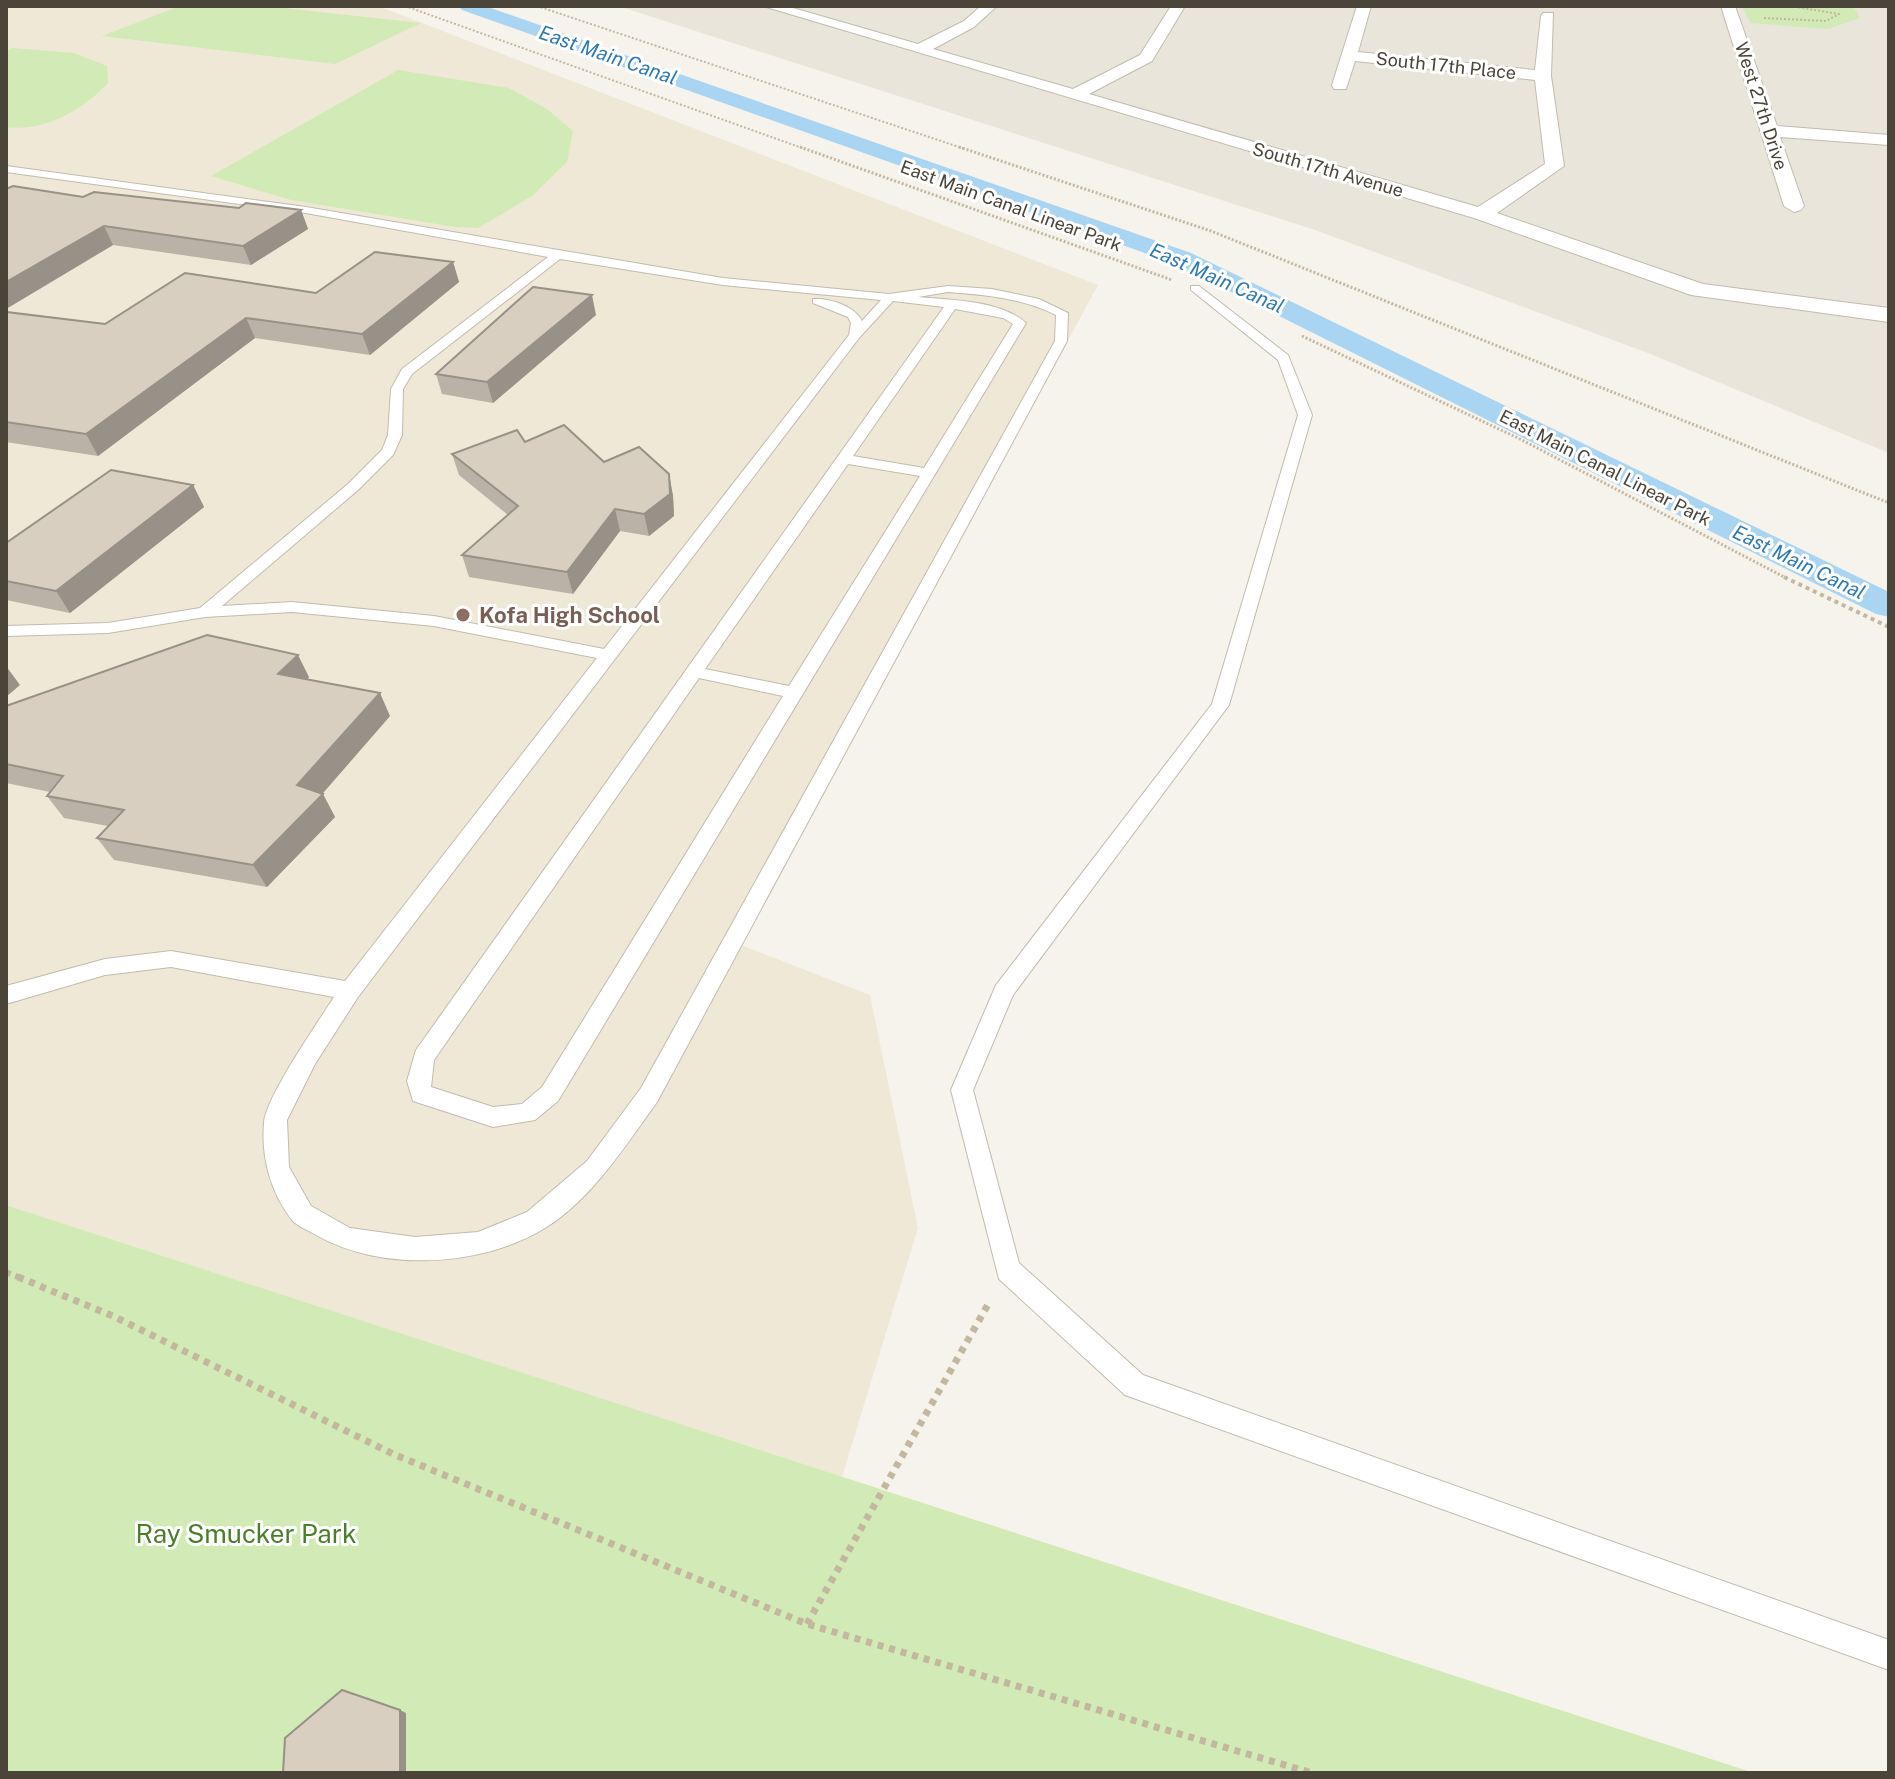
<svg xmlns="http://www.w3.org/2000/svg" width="1895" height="1779" font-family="'Public Sans',sans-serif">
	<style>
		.residential { fill: #eae5da }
		.education { fill: #efe8d6 }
		.green { fill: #d2eab5 }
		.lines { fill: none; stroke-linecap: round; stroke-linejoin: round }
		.canal { fill: #a9d4f2; fill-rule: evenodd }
		.lane-casing { stroke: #c2bbae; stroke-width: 2 }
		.street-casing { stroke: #c2bbae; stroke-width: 2 }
		.path-far4 { stroke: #c4b79f; stroke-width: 2; stroke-dasharray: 2 2; stroke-linecap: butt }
		.path-far3 { stroke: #c4b79f; stroke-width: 3; stroke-dasharray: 2 2; stroke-linecap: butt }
		.path-far2 { stroke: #c4b79f; stroke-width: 4; stroke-dasharray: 4 4; stroke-linecap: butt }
		.path-far1 { stroke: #c4b79f; stroke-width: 6; stroke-dasharray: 5 5; stroke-linecap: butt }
		.path { stroke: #c4b79f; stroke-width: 7; stroke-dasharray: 6 6; stroke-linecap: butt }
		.lane { fill: #fff; fill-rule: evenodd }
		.street { fill: #fff; fill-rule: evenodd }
		.wall { fill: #bab2a6 }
		.shaded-wall { fill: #979187 }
		.building { fill: #d8cfc1; stroke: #979187; stroke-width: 2 }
		.education-dot { fill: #8d6e63; stroke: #fff; stroke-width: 3 }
		.labels { text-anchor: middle; stroke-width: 6; stroke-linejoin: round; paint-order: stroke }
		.far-street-label { font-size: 18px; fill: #4b4439; stroke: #fff }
		.far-water-label { font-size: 20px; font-style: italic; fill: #2e7ab2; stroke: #fff }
		.education-label { font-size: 22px; font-weight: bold; fill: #785e54; stroke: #fff; text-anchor: start }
		.near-park-label { font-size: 26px; fill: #4a7f2a; stroke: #fff }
	</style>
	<rect width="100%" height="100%" fill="#f6f3ec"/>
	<!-- residential -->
	<path class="residential" d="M618,6H1889V453L1648,353L1315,230Z"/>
	<!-- education -->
	<path class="education" d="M6,6H375L386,9L1098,285L741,945L870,995L918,1228L842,1477L6,1205Z"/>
	<!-- green -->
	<path class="green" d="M180,6H265L421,23L335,64L102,36Z
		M1742,6H1853L1860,18L1828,29L1750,23Z
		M13,48L74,53L107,66L108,83C83,110 44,132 6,127V51Z
		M398,70L509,88L547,109L573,131L567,162L532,196L478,228L455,227L291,200L211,176Z
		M6,1205L1754,1773H6Z"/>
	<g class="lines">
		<!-- canal -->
		<path class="canal" d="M459,6H485L1191,253L1889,592V617L1876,614L1173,263L462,10Z"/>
		<defs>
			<path id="lane" d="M6,166L306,207L723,278L889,294L948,286L992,289L1039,299L1068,313L1067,341L657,1102C626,1145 591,1200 545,1228C482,1267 382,1272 318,1236C310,1231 298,1227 292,1220C271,1193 261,1158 264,1123C265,1098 319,1021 334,997L171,967L105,975L6,1004V986L105,959L171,951L345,981L597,658L434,626L292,612L205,617L108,633L6,636V626L108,623L200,608L348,484L382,450L388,435L391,389L402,369L548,257L306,213L6,172ZM560,259L723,285L881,300L862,321C854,305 829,298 813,299V303L848,317L851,323L849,335L604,649L434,616L292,602L222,606L358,490L393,455L402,435L403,389L412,374ZM948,292C986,295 1022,298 1056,315L1055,341L641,1088L587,1161L527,1212L478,1232L415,1237L350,1228L311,1206L289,1167L287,1120L315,1064L358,997L859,338L893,301L944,307L416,1050L407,1081L413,1101L493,1127L535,1120L558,1101L1026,323C1000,300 951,300 918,297ZM955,309L1003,318L1013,324L924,468L853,456ZM848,464L920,476L789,686L705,669ZM699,678L783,696L542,1087L522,1104L493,1107L431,1087L434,1060Z
				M1191,286H1199L1288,355L1312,415L1229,705L1013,995L973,1090L1019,1263L1143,1375L1889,1640V1670L1125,1395L999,1279L951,1090L996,985L1212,704L1298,415L1278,360L1191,290Z"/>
			<path id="street" d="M763,6H786L918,44L964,21L981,6H997L974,27L933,49L1073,89L1140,55L1171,6H1185L1152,61L1089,94L1478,207L1545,164L1535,80L1355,61L1346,89H1334L1332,85L1357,6H1371L1358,52L1535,70L1541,16L1543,13H1553L1551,76L1564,166L1497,213L1703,284L1889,308V322L1691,295L1474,218Z
				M1721,6H1735L1777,126L1889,135V145L1780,137L1804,206L1801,210L1794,212L1784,206Z"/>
		</defs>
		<!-- lane casing -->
		<use href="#lane" class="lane-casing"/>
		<!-- street casing -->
		<use href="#street" class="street-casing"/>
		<!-- path-far4 -->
		<path class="path-far4" d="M405,6L805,149
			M537,6L965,149
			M1764,18L1826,21L1839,14L1790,6"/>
		<!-- path-far3 -->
		<path class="path-far3" d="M800,147L1172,280
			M959,147L1211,231L1889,503
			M1302,336L1520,439L1788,579"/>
		<!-- path-far2 -->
		<path class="path-far2" d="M1784,577L1889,627"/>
		<!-- path-far1 -->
		<path class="path-far1" d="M6,1272L23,1279"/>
		<!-- path -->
		<path class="path" d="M18,1277L113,1316L393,1454L807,1624L1312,1773
			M807,1624L990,1301"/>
		<!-- lane -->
		<use href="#lane" class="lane"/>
		<!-- street -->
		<use href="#street" class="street"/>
	</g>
	<!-- wall -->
	<path class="wall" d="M6,189L83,197L239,208L301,210L308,229L251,265L113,245L6,309Z
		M453,262L459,282L370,355L255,338L98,456L6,442V312L105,324L316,293Z
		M596,315L493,403L442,394L436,374Z
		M525,442L604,462L669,474L673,496L674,516L649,536L620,531L573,594L469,577L462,555L508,515L459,475L452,454Z
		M193,485L204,507L70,613L6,600V543Z
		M309,677L307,680L390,716L322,794L335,817L267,887L114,860L97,838L108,826L64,818L47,796L50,792L6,783V706Z"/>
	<!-- shaded-wall -->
	<path class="shaded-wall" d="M301,210L308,229L251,265L243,246Z
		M104,226L113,245L6,309V282Z
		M453,262L459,282L370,355L362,334Z
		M592,295L596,315L493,403L487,382Z
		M246,318L255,338L98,456L86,434Z
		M669,474L673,496L674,516L649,536L644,514Z
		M193,485L204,507L70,613L56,591Z
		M615,509L620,531L573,594L567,572Z
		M298,655L309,677L290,697L278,674Z
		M6,666L20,685L6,697Z
		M380,693L390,716L310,808L297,785Z
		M323,794L335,817L267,887L253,865Z
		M400,1710L406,1713V1773H400Z"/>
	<!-- building -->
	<path class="building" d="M13,186L83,197L94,192L239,208L246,203L301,210L243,246L104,226L6,282V189Z
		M375,252L453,262L362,334L246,318L86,434L6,422V312L105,324L185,273L316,293Z
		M533,287L592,295L487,382L436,374Z
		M564,425L604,462L639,447L669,474L670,494L644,514L615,509L567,572L462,555L518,506L452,454L517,430L525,442Z
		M111,470L193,485L56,591L6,581V543Z
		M207,635L298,655L278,674L380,693L297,785L323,794L253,865L97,838L124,810L47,796L63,776L6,764V706Z
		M342,1690L400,1710V1773H283L285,1738Z"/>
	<!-- markers -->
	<circle class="education-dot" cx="463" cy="615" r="8"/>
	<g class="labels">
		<!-- far-street labels -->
		<g class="far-street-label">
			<text transform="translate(1446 66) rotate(6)" y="6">South 17th Place</text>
			<text transform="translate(1761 106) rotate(72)" y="6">West 27th Drive</text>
			<text transform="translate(1328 170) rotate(16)" y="6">South 17th Avenue</text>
			<text transform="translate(1011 206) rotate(20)" y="6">East Main Canal Linear Park</text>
			<text transform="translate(1605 468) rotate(27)" y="6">East Main Canal Linear Park</text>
		</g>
		<!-- far-water labels -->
		<g class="far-water-label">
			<text transform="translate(608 55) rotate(19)" y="7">East Main Canal</text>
			<text transform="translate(1217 278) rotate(24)" y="7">East Main Canal</text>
			<text transform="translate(1799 562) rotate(26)" y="7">East Main Canal</text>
		</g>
		<!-- education labels -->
		<g class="education-label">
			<text x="479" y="623">Kofa High School</text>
		</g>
		<!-- near-park labels -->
		<g class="near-park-label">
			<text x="246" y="1543">Ray Smucker Park</text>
		</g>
	</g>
	<!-- border -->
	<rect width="1895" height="1779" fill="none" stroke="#4b4439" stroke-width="16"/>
</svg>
